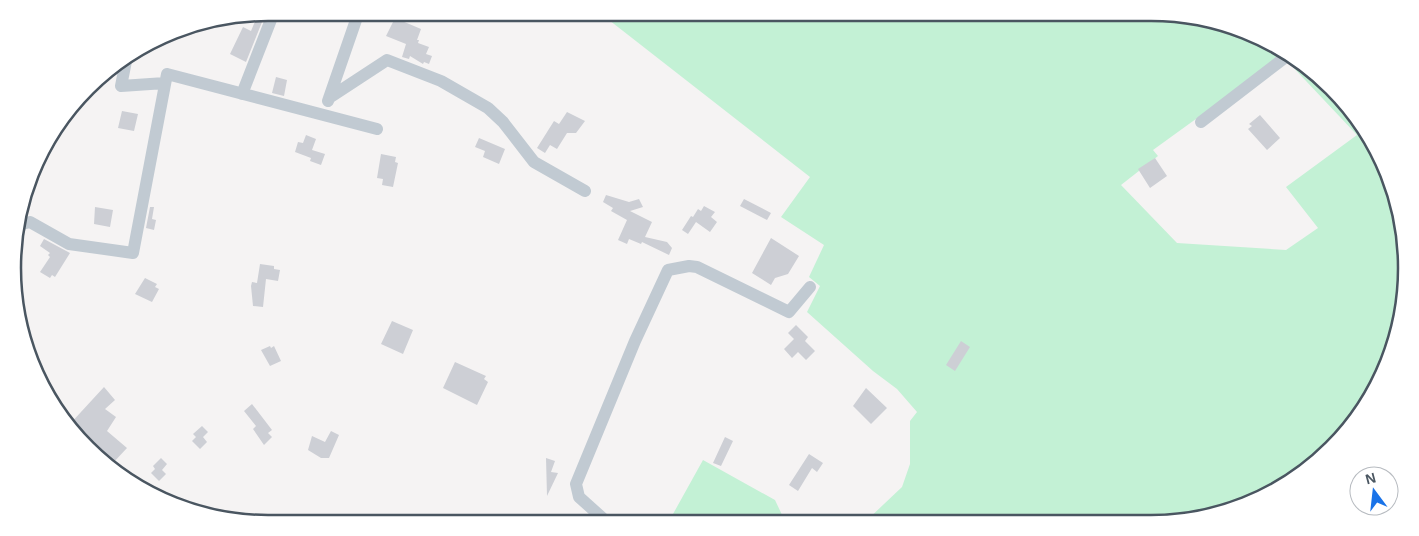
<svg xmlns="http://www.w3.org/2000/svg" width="1419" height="536" font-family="Helvetica,sans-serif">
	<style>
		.green { fill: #c3f1d5 }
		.building { fill: #cdcfd5 }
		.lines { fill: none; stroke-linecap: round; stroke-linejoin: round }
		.minor { stroke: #c1cad2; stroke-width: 12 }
		.rim { fill: none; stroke: #4a5661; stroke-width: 2.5 }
	</style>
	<rect width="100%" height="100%" fill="#f5f3f3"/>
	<!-- green -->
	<path class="green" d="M1151,12L1217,21L1282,53L1265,69L1153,150L1158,156L1121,185L1177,243L1286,250L1318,228L1286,187L1357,135L1290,64L1294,59L1307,65L1372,141L1404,235L1398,334L1372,396L1320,460L1264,497L1185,521L865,522L902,487L910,464V421L917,412L897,389L873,371L807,312L820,286L809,277L824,245L781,217L810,177L600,13Z
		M703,460L775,500L783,517L790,515L801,522L668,523Z"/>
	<!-- building -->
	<path class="building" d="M395,18L421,29L417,40H419L418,43L429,47L426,54L432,56L429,64L424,62L423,64L410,56L409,59L402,57L406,44L386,36Z
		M256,19L262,22L246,62L230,54L243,27L251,31Z
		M276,77L287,80L284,96L272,93Z
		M122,111L138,114L134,131L118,128Z
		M567,112L585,121L576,133H567L557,149L550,145L545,153L537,148L554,121L559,124Z
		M1260,115L1280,138L1267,150L1248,129L1252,126L1249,124Z
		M306,135L316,139L312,150L325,154L321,165L310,161L311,158L295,152L298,142L303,143Z
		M479,138L505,149L499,164L483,157L485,151L475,147Z
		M381,154L396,157L395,162L398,163L393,187L382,185L383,179L377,178Z
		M1155,158L1167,176L1150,188L1138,169Z
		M606,195L629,202L639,199L643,207L630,211L652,222L645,237L667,242L672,248L669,255L642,242L641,244L629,239L627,244L618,240L627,220L611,211L613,208L603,202Z
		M744,199L771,213L767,220L740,206Z
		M704,206L715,212L711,217L717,222L710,232L696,222L688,234L682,230L691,216L693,217L698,209L701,211Z
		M95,207L113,210L110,227L94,224Z
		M150,207H154L152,219L156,220L154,230L146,228Z
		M771,238L799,256L788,274L775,278L771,285L752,273Z
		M44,239L70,253L55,277L52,275L50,278L40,272L50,257L48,255L50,253L40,246Z
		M260,264L274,266V269L280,270L278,281L266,279L263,307L253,306L251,286L252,282L257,283Z
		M145,278L157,284L155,287L159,289L152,302L135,294Z
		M392,321L413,330L403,354L381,344Z
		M796,325L808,337L805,341L815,351L806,360L798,352L792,358L784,349L794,339L788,333Z
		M961,341L970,347L955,371L946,365Z
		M270,346L271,348L274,346L281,361L270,366L261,350Z
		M455,362L486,376L484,379L488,382L477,405L443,388Z
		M104,387L115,400L105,409L116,417L107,431L127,448L112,464L101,454L99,457L69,425Z
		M866,388L887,408L871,424L853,406Z
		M252,404L272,430L268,433L272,437L264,445L253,429L256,426L244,411Z
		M202,426L208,432L203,437L207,442L200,449L192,441L196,437L193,434Z
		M331,431L339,435L329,458H321L308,450L312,436L325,442Z
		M725,437L733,441L721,466L713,463Z
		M809,454L823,463L817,472L812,468L798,491L789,485Z
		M161,458L167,464L162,470L166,474L159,481L151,473L155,469L153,466Z
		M546,458L555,461L551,472L558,473L547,496Z"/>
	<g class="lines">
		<!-- minor -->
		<path class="minor" d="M126,61L121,86L165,83
			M242,94L274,12
			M329,98L387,60L441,81L488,108L503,122L534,162L585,191
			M328,101L356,20
			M1201,122L1287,56
			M18,225L30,222L69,244L133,253L167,74L377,129
			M608,523L579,497L576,484L635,341L668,270L689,266L697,267L789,312L810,287"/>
	</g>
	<!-- crop -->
	<path d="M0 0H1419V536H0ZM268 21H1151A247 247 0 0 1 1398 268V268A247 247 0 0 1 1151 515H268A247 247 0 0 1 21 268V268A247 247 0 0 1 268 21Z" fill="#fff" fill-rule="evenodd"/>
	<path class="rim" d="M268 21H1151A247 247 0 0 1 1398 268V268A247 247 0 0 1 1151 515H268A247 247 0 0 1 21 268V268A247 247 0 0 1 268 21Z"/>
	<!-- north arrow -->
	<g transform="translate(1374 491) rotate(345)"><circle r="24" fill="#ffffff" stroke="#b7bbc0"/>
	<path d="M0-4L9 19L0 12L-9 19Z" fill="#1a73e8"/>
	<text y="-8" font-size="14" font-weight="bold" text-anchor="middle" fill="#4a5661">N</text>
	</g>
</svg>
